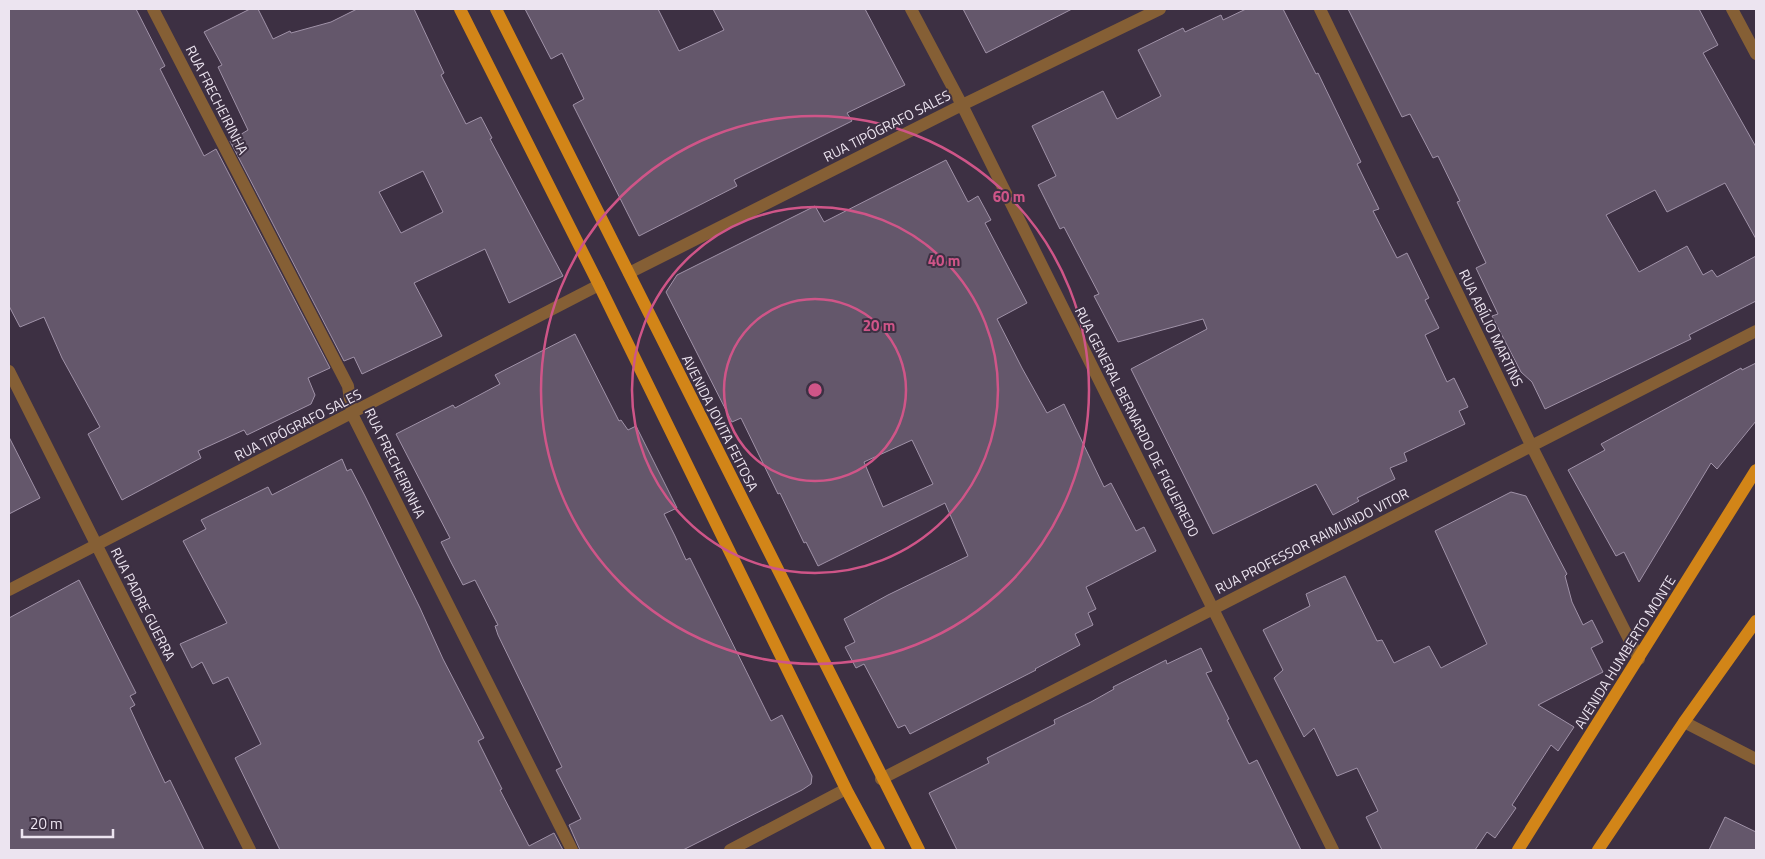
<svg xmlns="http://www.w3.org/2000/svg" width="1765" height="859" font-family="'Titillium Web',sans-serif">
	<style>
		.building { fill: #64576b; stroke: #a092a8; fill-rule: evenodd }
		.lines { fill: none; stroke-linecap: round; stroke-linejoin: round }
		.minor { stroke: #855f35; stroke-width: 12 }
		.major { stroke: #d28518; stroke-width: 12 }
		.ring { fill: none; stroke: #cf5588; stroke-width: 2.5 }
		.labels { text-anchor: middle; stroke-width: 4; stroke-linejoin: round; paint-order: stroke }
		.street-label { font-size: 14px; fill: #ece4f0; stroke: #3d3043 }
		.centre { fill: #cf5588; stroke: #3d3043; stroke-width: 2.5 }
		.ring-label { font-size: 15px; text-anchor: middle; font-weight: bold; fill: #cf5588; stroke: #3d3043; stroke-width: 4; stroke-linejoin: round; paint-order: stroke }
	</style>
	<rect width="100%" height="100%" fill="#3d3043"/>
	<!-- building -->
	<path class="building" d="M9,9H136L165,66L160,69L204,156L216,149L330,368L308,378L315,395L311,404L247,435L244,430L198,451L201,458L122,500L88,434L100,427L62,358L44,317L20,327L9,306Z
		M250,9H258L273,39L290,31L291,33L331,22L357,9H414L444,73L441,75L466,124L481,117L492,138L490,139L563,276L509,303L485,249L414,283L442,336L362,374L354,357L344,361L230,141L248,130L218,67L222,65L204,32ZM423,171L443,212L401,233L379,192Z
		M525,9H658L679,51L724,30L713,9H865L905,85L847,113L852,121L734,180L737,186L639,236L573,105L584,99L562,53L551,59Z
		M963,9H1072L986,53Z
		M1246,9H1283L1316,74L1318,73L1361,162L1357,164L1379,209L1373,211L1397,258L1407,253L1429,298L1425,300L1439,328L1425,335L1447,382L1454,378L1468,407L1459,411L1465,424L1404,453L1407,461L1390,468L1395,479L1357,498L1359,501L1333,515L1316,484L1213,534L1131,369L1207,329L1203,319L1118,342L1094,296L1099,294L1064,227L1060,229L1038,185L1056,176L1032,126L1103,91L1117,119L1161,96L1138,50L1183,28L1185,32L1221,15L1223,20Z
		M1348,9H1699L1718,45L1703,53L1756,147V239L1725,183L1667,212L1655,190L1606,215L1639,272L1687,246L1703,275L1712,270L1717,277L1756,256V301L1689,335L1691,339L1545,409L1532,382L1521,372L1492,316L1498,314L1476,268L1486,263L1457,202L1460,201L1438,156L1433,158L1410,114L1402,117Z
		M946,160L968,202L978,196L991,220L985,223L1027,303L997,319L1022,368L1047,413L1064,404L1104,487L1111,483L1136,531L1144,527L1156,551L1086,587L1096,609L1088,613L1093,625L1075,634L1080,645L1035,669L1036,670L910,734L905,725L898,728L864,664L856,668L845,647L855,642L844,619L888,595L968,556L945,503L818,566L806,542L804,543L780,493L778,494L741,418L732,422L666,292L677,275L815,206L824,222ZM912,440L933,484L883,507L864,462Z
		M575,334L619,421L621,420L628,430L636,426L677,508L664,514L675,536L686,560L690,558L771,721L782,715L812,776L811,784L802,790L683,850H580L569,825L581,819L556,770L562,767L498,635L495,626L498,625L475,580L463,585L452,564L441,542L450,538L396,434L453,405L455,408L500,384L495,375Z
		M1756,363V421L1717,469L1711,463L1639,582L1624,552L1616,556L1568,470L1605,450L1601,444L1741,368L1742,370Z
		M9,437L40,498L9,514Z
		M342,459L347,471L351,469L365,496L420,608L443,659L484,738L478,741L502,789L500,790L529,846L554,833L563,850H280L235,758L261,744L228,677L213,684L202,662L192,668L180,644L227,623L183,541L206,529L201,520L268,487L272,495Z
		M1511,492L1526,496L1567,574L1565,576L1572,602L1583,625L1592,620L1603,642L1591,648L1603,672L1538,705L1574,727L1558,751L1551,745L1512,805L1516,808L1495,838L1487,832L1475,850H1382L1366,817L1378,811L1357,768L1337,776L1314,728L1304,737L1274,678L1283,670L1263,630L1310,606L1306,594L1345,576L1377,641L1382,640L1394,663L1429,646L1441,668L1487,644L1435,531Z
		M79,580L136,693L130,696L135,705L130,708L147,745L165,783L170,780L204,850H9V618Z
		M1201,648L1212,671L1206,673L1229,719L1227,720L1249,764L1257,760L1301,850H957L929,793L989,763L987,758L1055,724L1054,720L1091,702L1114,689L1113,687L1166,660L1167,664Z
		M1725,817L1756,832V850H1709Z"/>
	<g class="lines">
		<!-- minor -->
		<path class="minor" d="M153,9L348,386L352,414L572,850
			M911,9L962,105L1333,850
			M1320,9L1531,445L1639,659
			M1732,9L1756,54
			M629,273L962,105L1160,9
			M9,371L250,850
			M9,590L599,285
			M1684,722L1756,759
			M881,779L1756,331
			M730,850L846,789"/>
		<!-- major -->
		<path class="major" d="M460,9L599,285L846,789L879,850
			M496,9L919,850
			M1518,850L1756,470
			M1598,850L1684,722L1756,621"/>
	</g>
	<!-- distance rings -->
	<g class="ring">
		<circle cx="815" cy="390" r="91"/>
		<circle cx="815" cy="390" r="183"/>
		<circle cx="815" cy="390" r="274"/>
	</g>
	<g class="labels">
		<!-- street labels -->
		<g class="street-label">
			<text transform="translate(217 100) rotate(63)" y="5">RUA FRECHEIRINHA</text>
			<text transform="translate(887 126) rotate(-27)" y="5">RUA TIPÓGRAFO SALES</text>
			<text transform="translate(1491 328) rotate(64)" y="5">RUA ABÍLIO MARTINS</text>
			<text transform="translate(1137 422) rotate(63)" y="5">RUA GENERAL BERNARDO DE FIGUEIREDO</text>
			<text transform="translate(720 423) rotate(63)" y="5">AVENIDA JOVITA FEITOSA</text>
			<text transform="translate(298 425) rotate(-27)" y="5">RUA TIPÓGRAFO SALES</text>
			<text transform="translate(395 463) rotate(64)" y="5">RUA FRECHEIRINHA</text>
			<text transform="translate(1312 541) rotate(-27)" y="5">RUA PROFESSOR RAIMUNDO VITOR</text>
			<text transform="translate(143 604) rotate(63)" y="5">RUA PADRE GUERRA</text>
			<text transform="translate(1625 652) rotate(-58)" y="5">AVENIDA HUMBERTO MONTE</text>
		</g>
	</g>
	<circle cx="815" cy="390" r="8" class="centre"/>
	<g class="ring-label">
		<text x="1009" y="202">60 m</text>
		<text x="944" y="266">40 m</text>
		<text x="879" y="331">20 m</text>
	</g>
	<!-- border -->
	<rect width="1765" height="859" fill="none" stroke="#ece4f0" stroke-width="20"/>
	<!-- scale -->
	<path d="M22 829v8h91v-8" fill="none" stroke="#ece4f0" stroke-width="2.5"/>
	<text x="30" y="829" font-size="15" fill="#ece4f0" stroke="#3d3043" stroke-width="4" paint-order="stroke">20 m</text>
</svg>
